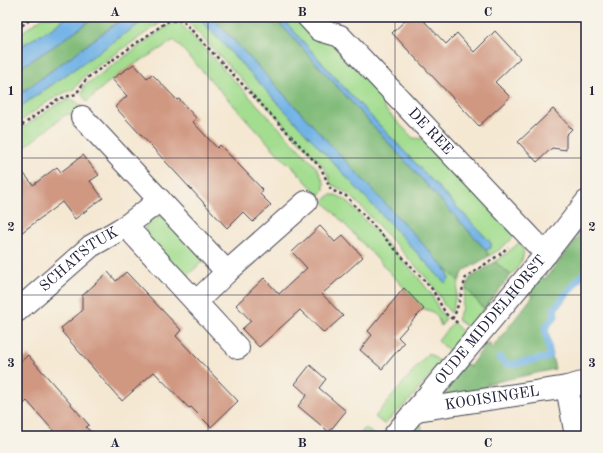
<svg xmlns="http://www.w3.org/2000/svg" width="603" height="453" font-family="'Old Standard TT',serif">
  <rect width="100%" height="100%" fill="#f7f3e8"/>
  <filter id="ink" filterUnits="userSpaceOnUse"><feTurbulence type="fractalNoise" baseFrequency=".025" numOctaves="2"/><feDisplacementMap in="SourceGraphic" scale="8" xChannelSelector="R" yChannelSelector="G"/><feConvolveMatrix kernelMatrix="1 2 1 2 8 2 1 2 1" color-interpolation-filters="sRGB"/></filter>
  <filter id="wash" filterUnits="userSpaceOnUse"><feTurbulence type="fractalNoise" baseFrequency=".012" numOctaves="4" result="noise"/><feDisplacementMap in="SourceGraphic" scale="16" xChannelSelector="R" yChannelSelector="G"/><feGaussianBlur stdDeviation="0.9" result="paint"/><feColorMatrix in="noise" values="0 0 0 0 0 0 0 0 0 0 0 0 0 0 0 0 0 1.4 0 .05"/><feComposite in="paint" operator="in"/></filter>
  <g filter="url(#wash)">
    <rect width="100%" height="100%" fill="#f5e8d3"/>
    <g fill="#a3dd90" stroke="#628066">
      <polygon points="43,17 67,17 51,29 17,48 17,36"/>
      <polygon points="149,17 169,17 86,74 74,89 59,95 43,105 17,124 17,109"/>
      <polygon points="183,17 198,17 445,283 449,279 448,273 444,267 459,281 453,308 451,313 444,305 439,295 430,282 354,199 344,191 331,184 328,175 322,165"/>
      <polygon points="281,17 295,17 313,36 334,42 384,97 383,107 413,138 424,139 515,236 500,249 489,256 486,250 491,248 491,243 350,94"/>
      <polygon points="575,17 586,17 586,28"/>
      <path d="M180,23L317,168L324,183V190L319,196L293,167L285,161L278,154L174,40C154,54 132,64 113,79C103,86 95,94 87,102L82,95L84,86L170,24Z"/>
      <polygon points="72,99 82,106 71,116 68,114 65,115 17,153 17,132 59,103"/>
      <path d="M330,195H336L346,200L418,277L432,295L439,310L446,318L441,326C437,315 436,312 424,309L323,201Z"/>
      <polygon points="157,216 165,217 204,260 185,278 147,238 145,228 149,220"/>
      <path d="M520,242C521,244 523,246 523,248C526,258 517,269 511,275L495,262L507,253Z"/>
      <polygon points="466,288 484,309 468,328 457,319 461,311"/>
      <polygon points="453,322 464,333 449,351 438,341"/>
      <polygon points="428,353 441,362 409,401 384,424 375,417"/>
      <polygon points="420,423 422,429 417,436 403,436 412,426"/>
      <polygon points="365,428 376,436 359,436"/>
    </g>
    <g fill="#82bc7a" stroke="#526f5a">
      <polygon points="95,17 125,17 17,96 17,70 54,46"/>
      <polygon points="212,17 274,17 486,250 489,256 464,271 459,281 444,267"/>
      <polygon points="586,227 586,267 552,309 553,316 543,328 552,356 555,369 486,384 491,390 447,397 442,389 464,363 470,366 488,342 492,348 533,296 527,292 540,276 545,279"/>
      <polygon points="495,262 511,275 484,309 466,288 470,278"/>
    </g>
    <g fill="#72b3e6" stroke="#4a6a90">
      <polygon points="67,17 95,17 54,46 17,70 17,48 51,29"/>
      <polygon points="125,17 149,17 17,109 17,96"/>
      <polygon points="198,17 212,17 444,267 448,273 449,279 445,283"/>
      <polygon points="274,17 281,17 350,94 491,243 491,248 486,250"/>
      <polygon points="586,218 586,224 544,275 543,275 542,273"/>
    </g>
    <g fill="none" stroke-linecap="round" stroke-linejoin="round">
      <polyline stroke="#72b3e6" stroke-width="7" points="500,358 506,364 515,364 549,357 550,355 545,328 555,316 554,309 586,270"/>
    </g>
    <g id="blocks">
      <g fill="#d09781">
        <polygon points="409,17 423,17 425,22 446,44 457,33 474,52 495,31 520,58 495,82 510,97 479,126 392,33"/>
        <polygon points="134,64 147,78 152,74 177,100 179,99 196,118 193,122 217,148 220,145 263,190 260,194 271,205 253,222 243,212 227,228 115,107 127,96 112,79"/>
        <polygon points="553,109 572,129 566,135 566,150 552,148 537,162 518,142"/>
        <polygon points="83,155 99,175 90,181 103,198 75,219 62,202 17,236 17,165 33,185 57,167 61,172"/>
        <polygon points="320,226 335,242 343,235 363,257 322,294 343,316 324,333 300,310 259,347 242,329 251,321 236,305 264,278 279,294 307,268 292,252"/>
        <polygon points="108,272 116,281 126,272 181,330 176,336 238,401 211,427 191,407 189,408 154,372 122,401 120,398 119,398 62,332 63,331 61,328 82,311 82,296"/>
        <polygon points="404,288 424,309 414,319 398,337 404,343 382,369 360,350 372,335 368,331"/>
        <polygon points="28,355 89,425 86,427 94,436 58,436 27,401 17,410 17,365"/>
        <polygon points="310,365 326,379 319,388 346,411 329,432 298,406 307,395 295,384"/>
      </g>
    </g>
  </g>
  <g filter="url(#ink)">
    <use href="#blocks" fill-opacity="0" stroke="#424052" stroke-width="1"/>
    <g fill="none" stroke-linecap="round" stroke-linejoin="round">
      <defs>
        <g id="minor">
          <path id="s1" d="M308,17L320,30L340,36L546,254"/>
          <polyline points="82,117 227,272"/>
          <polyline points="126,226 238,348"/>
          <polyline points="196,302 227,272 306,202"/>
          <path id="s2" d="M17,311L91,246L126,226L160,200"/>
          <polyline points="567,387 576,436"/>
          <path id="s3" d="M417,410L567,387L586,382"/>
          <path id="s4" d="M394,436L546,254L586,202"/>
        </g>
      </defs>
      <use href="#minor" stroke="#424052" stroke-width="24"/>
      <g stroke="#424052" stroke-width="2.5" stroke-dasharray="3 3" stroke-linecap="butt">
        <polyline points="17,29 34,17"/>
        <polyline points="17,129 58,99 76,94 87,78 168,21 182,20 321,168 331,190 346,196 432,289 446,314 459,324"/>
        <polyline points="452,319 455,314 458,305 466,277 499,255 508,247"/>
      </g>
      <use href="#minor" stroke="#fff" stroke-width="22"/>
    </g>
  </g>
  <path fill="none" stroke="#22223b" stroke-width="1" stroke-opacity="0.55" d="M208,17V436M395,17V436M17,158H586M17,295H586"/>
  <g text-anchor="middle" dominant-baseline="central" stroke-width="4" stroke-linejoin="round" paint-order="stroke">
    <g font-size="15" fill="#22223b" stroke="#f7f3e8">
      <text stroke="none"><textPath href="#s1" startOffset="170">DE REE</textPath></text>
      <text stroke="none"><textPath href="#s2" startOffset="81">SCHATSTUK</textPath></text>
      <text stroke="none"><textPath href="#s4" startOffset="151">OUDE MIDDELHORST</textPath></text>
      <text stroke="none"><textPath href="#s3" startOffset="76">KOOISINGEL</textPath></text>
    </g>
  </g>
  <rect width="603" height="453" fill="none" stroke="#f7f3e8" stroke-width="44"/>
  <rect x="22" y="22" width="559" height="409" fill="none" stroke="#22223b" stroke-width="1.5"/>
  <g font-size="13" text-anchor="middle" font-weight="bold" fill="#22223b">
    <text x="115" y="16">A</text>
    <text x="302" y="16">B</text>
    <text x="488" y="16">C</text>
    <text x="11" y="95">1</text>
    <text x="592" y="95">1</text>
    <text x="11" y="231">2</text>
    <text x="592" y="231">2</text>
    <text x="11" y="367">3</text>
    <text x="592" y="367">3</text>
    <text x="115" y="447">A</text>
    <text x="302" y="447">B</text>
    <text x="488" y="447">C</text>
  </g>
</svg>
